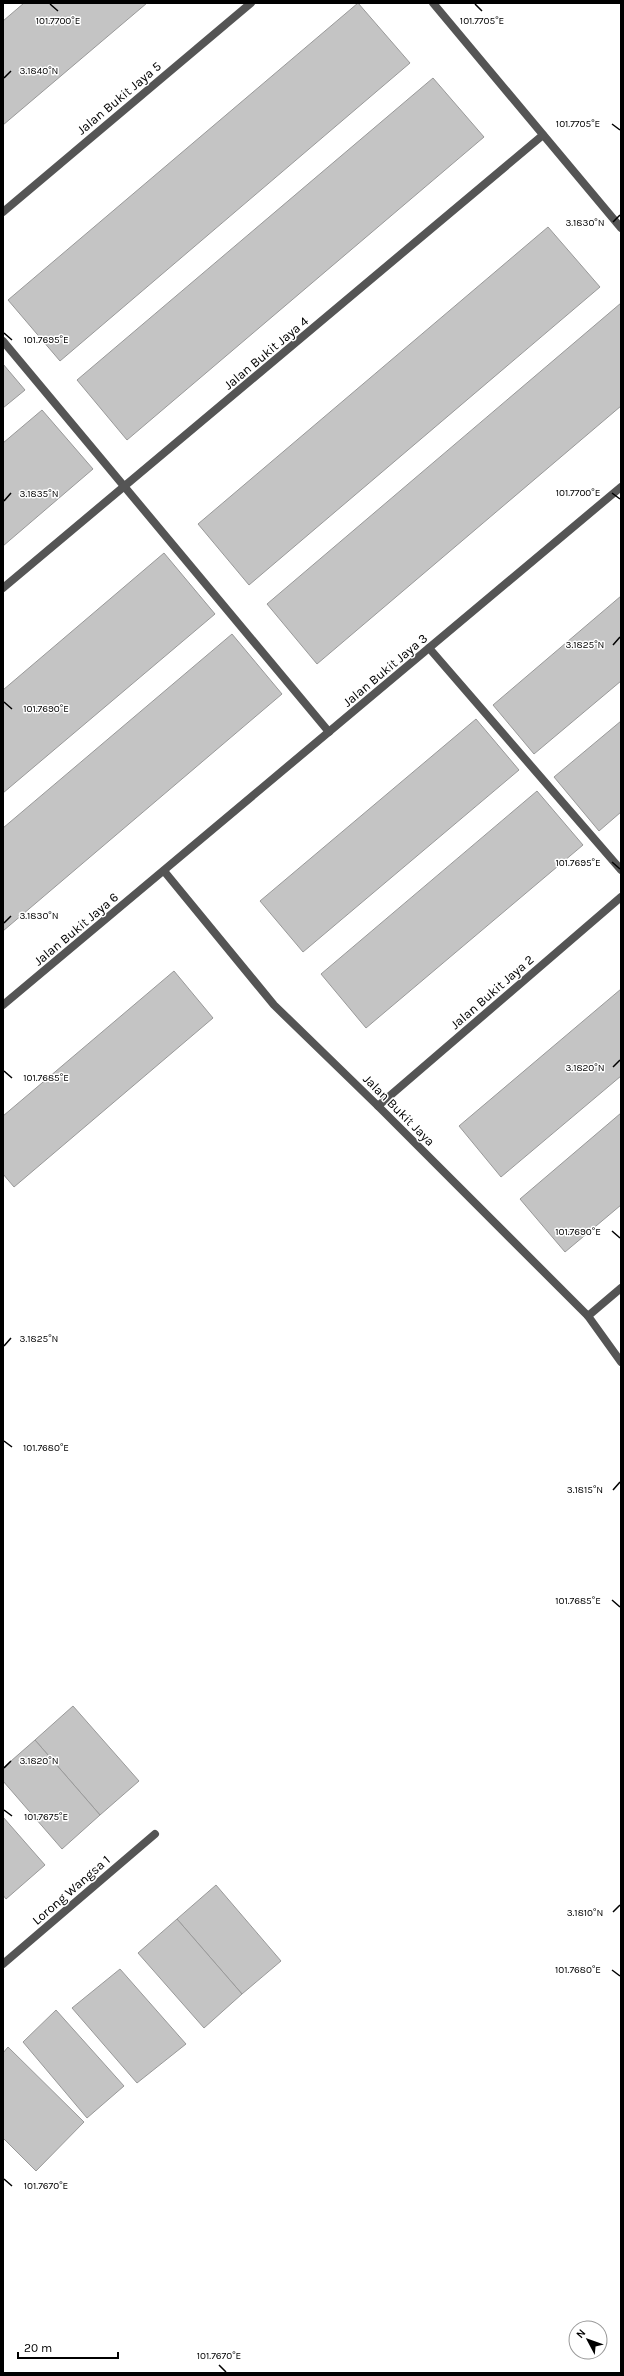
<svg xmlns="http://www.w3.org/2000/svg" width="624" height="2376" font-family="Karla,sans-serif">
  <rect width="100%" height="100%" fill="#fff"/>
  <g fill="#c4c4c4" stroke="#999">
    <polygon points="24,3 147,3 3,125 3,21"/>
    <polygon points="358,3 410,63 60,361 8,300"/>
    <polygon points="433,78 484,137 127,440 77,380"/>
    <polygon points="548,227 600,287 249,585 198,524"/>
    <polygon points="621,303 621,406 317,664 267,604"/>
    <polygon points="3,364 25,390 3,408"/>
    <polygon points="42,410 93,469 3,546 3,443"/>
    <polygon points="164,553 215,614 3,793 3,690"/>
    <polygon points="621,596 621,681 534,754 493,705"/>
    <polygon points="232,634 282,694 3,931 3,828"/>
    <polygon points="476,719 519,770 303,952 260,901"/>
    <polygon points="621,721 621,812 599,831 554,777"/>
    <polygon points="537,791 583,845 366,1028 321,974"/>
    <polygon points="174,971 213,1018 14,1187 3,1174 3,1116"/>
    <polygon points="621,989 621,1076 501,1177 459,1126"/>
    <polygon points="621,1113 621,1205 565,1252 520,1199"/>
    <polygon points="73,1706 139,1781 100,1815 35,1740"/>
    <polygon points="35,1740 100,1815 62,1849 3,1781 3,1768"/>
    <polygon points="3,1817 45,1865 6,1899 3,1895"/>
    <polygon points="216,1885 281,1961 242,1994 177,1919"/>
    <polygon points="177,1919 242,1994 204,2028 138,1953"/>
    <polygon points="120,1969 186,2044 137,2083 72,2008"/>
    <polygon points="56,2010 124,2086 87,2118 23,2042"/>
    <polygon points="8,2047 84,2122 36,2171 3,2138 3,2053"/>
  </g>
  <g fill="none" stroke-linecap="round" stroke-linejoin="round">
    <g stroke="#555" stroke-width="8">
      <polyline points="3,341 329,732"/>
      <polyline points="429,648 621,870"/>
    </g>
    <g stroke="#555" stroke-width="8">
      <polyline points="433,3 621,228"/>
      <polyline points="3,212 251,3"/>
      <polyline points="3,588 543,135"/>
      <polyline points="164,871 274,1005 378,1106 588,1316 621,1362"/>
      <polyline points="3,1005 621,487"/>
      <polyline points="378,1106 621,897"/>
      <polyline points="588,1316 621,1288"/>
      <polyline points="3,1964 155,1834"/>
    </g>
  </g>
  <path fill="none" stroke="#000" stroke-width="1.5" d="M50,4L58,11M475,4L482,11M4,78L11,71M612,124L620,130M613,222L620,215M4,333L12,340M612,493L620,499M4,501L11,493M613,645L620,637M4,702L12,709M612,862L620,869M4,923L11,916M613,1067L620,1060M4,1071L12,1078M612,1231L620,1238M4,1346L11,1338M4,1441L12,1447M613,1490L620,1482M612,1600L620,1607M4,1768L11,1761M4,1810L12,1816M613,1912L620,1905M612,1970L620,1976M4,2179L12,2186M219,2365L226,2372"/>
  <g text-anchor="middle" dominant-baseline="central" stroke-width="3" stroke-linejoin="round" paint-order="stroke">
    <g font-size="13" fill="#000" stroke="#fff">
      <text transform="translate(119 98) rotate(-40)">Jalan Bukit Jaya 5</text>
      <text transform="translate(266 353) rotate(-40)">Jalan Bukit Jaya 4</text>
      <text transform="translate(385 670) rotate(-40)">Jalan Bukit Jaya 3</text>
      <text transform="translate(76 929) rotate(-40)">Jalan Bukit Jaya 6</text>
      <text transform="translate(492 992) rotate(-41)">Jalan Bukit Jaya 2</text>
      <text transform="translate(399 1110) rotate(45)">Jalan Bukit Jaya</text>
      <text transform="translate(71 1890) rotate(-41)">Lorong Wangsa 1</text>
    </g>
  </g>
  <g font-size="10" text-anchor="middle" fill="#000" stroke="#fff" stroke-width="3" stroke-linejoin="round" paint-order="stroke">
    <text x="482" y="24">101.7705°E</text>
    <text x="58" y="24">101.7700°E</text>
    <text x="39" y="74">3.1840°N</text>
    <text x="578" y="127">101.7705°E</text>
    <text x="585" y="226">3.1830°N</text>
    <text x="46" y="343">101.7695°E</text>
    <text x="578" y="496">101.7700°E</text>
    <text x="39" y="497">3.1835°N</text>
    <text x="585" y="648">3.1825°N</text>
    <text x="46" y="712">101.7690°E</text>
    <text x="578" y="866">101.7695°E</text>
    <text x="39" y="919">3.1830°N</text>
    <text x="585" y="1071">3.1820°N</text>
    <text x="46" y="1081">101.7685°E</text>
    <text x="578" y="1235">101.7690°E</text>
    <text x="39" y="1342">3.1825°N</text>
    <text x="46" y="1451">101.7680°E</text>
    <text x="585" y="1493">3.1815°N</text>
    <text x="578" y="1604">101.7685°E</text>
    <text x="39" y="1764">3.1820°N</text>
    <text x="46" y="1820">101.7675°E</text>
    <text x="585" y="1916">3.1810°N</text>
    <text x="578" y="1973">101.7680°E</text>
    <text x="46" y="2189">101.7670°E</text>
    <text x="219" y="2359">101.7670°E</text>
  </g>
  <rect width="624" height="2376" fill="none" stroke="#000000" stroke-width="8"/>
  <g transform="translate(588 2340) rotate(311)"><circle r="19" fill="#ffffff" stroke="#999999"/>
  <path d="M0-3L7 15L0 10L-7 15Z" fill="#000000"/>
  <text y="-6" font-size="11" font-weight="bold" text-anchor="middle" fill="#000000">N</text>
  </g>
  <path d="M18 2352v6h100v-6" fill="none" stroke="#000000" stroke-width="2"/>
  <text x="24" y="2352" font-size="12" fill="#000000" stroke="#ffffff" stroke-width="3" paint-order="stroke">20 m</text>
</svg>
